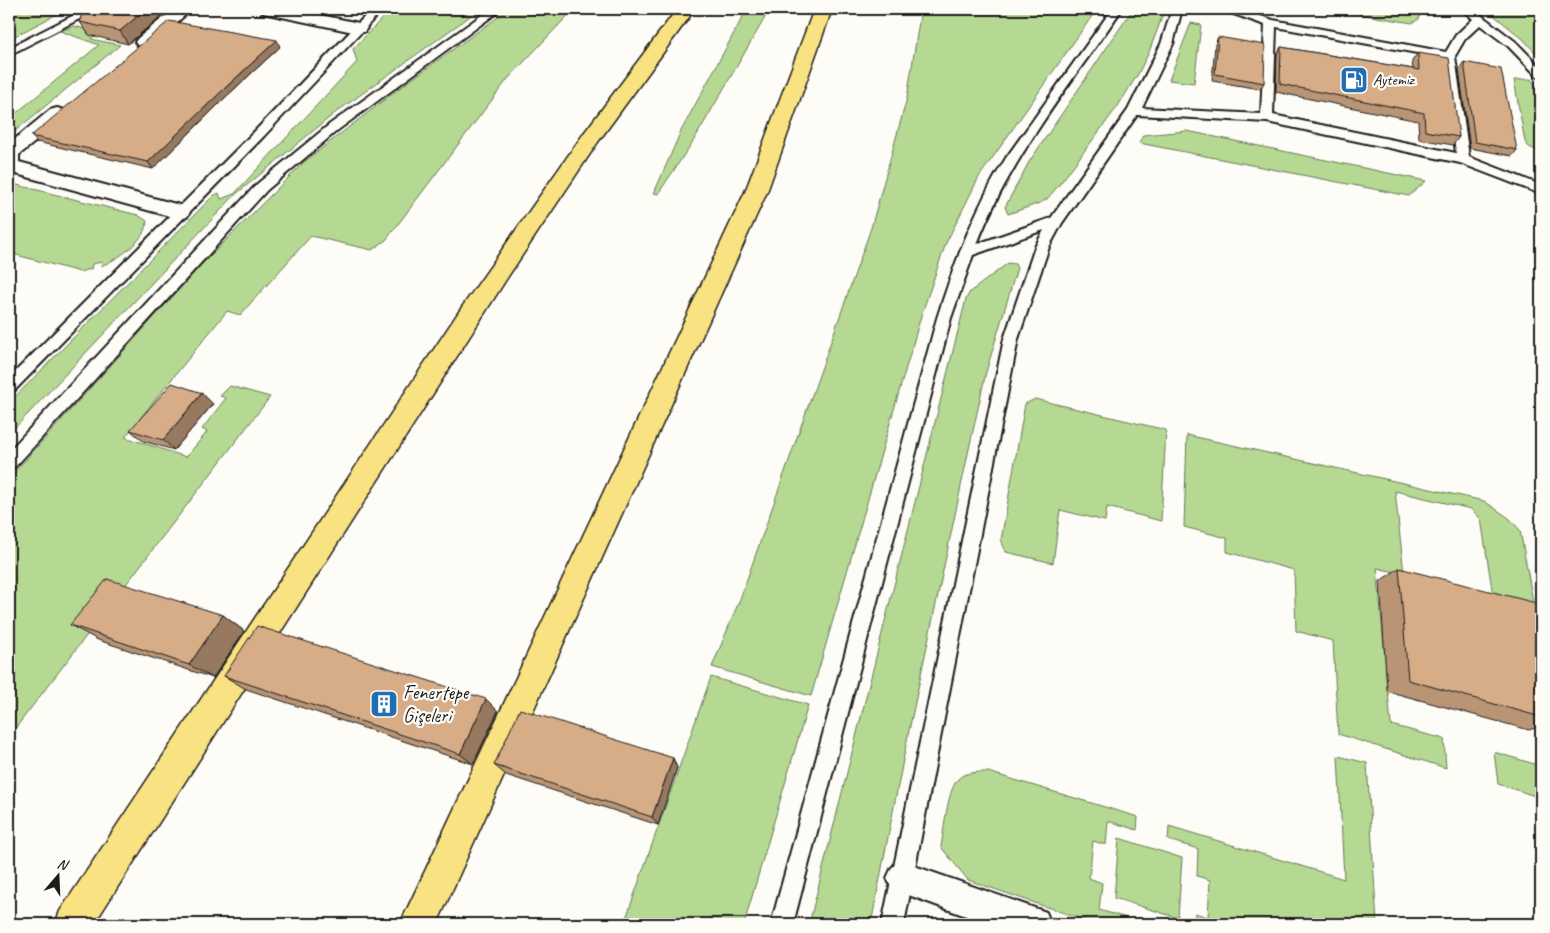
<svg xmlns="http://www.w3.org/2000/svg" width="1550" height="933" font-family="Caveat,sans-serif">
  <rect width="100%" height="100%" fill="#fdfcf7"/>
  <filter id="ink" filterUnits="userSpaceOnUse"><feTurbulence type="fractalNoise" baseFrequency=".02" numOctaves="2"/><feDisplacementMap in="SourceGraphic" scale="10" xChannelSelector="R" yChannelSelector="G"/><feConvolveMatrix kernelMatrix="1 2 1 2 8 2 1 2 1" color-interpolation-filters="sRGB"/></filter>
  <g filter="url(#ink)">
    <g fill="#b5d892" stroke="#687a57">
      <polygon points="9,9 67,9 9,39"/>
      <polygon points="391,9 480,9 335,113 235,195 9,434 9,403 213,196 219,193 221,199 234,194 357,62 353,49"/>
      <polygon points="509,9 574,9 507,80 386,240 372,250 311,236 240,315 227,311 125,437 186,457 207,432 202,429 226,398 220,396 230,386 270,397 14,730 9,728 9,478 203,263 304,162 398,89"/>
      <polygon points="747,9 770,9 694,140 658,194 654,193 681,131"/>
      <polygon points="921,9 1097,9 979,177 946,243 921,316 811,696 712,667 740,599 871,228 907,98"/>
      <polygon points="1133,9 1165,9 1149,52 1138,74 1118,106 1059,185 1047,199 1040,203 1008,214 1005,207 1029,162"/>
      <polygon points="1329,9 1422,9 1419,19 1412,23"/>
      <polygon points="1486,9 1541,9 1541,59 1523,39"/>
      <polygon points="1191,23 1201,25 1194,83 1169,80"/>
      <polygon points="74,26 97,32 91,39 120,45 9,136 9,119 99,45 60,31"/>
      <polygon points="1531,79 1541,93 1541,152 1529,147 1525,142 1514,80"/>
      <polygon points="1187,131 1426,181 1409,196 1139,143 1143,135"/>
      <path d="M9,183L138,215L147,221C146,241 118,259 101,266L102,262L92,264L91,269L80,272L9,253Z"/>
      <polygon points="1008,263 1015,264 1017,268 986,372 969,449 907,740 871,924 809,924 966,299 970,292"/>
      <polygon points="1035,399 1166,430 1161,521 1107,507 1105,521 1060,510 1053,563 1006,552 1001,540 1025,404"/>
      <polygon points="1187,435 1484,501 1509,518 1520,530 1534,607 1493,595 1481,519 1471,509 1395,491 1404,574 1377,568 1391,725 1444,739 1446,768 1338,734 1333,641 1296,631 1294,570 1227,552 1227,538 1184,527"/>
      <polygon points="711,677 808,705 744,924 624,924"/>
      <polygon points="1494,752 1541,766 1541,798 1498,784"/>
      <polygon points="1338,756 1367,763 1377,924 1194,924 1195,913 1208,917 1210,880 1197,876 1198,849 1168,840 1169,826 1344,879"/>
      <path d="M988,772L1138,817L1137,830L1108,821L1106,845L1093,841L1089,878L1102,883L1099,910L1127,918L1126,924H1096L968,880L941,847C944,830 947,791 958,779C964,772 979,772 988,772Z"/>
      <polygon points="1119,838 1182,858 1178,918 1114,898"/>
    </g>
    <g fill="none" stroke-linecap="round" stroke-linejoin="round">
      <polygon fill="#5f8f96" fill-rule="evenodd" points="12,9 20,9 9,15 9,11"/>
      <defs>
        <g id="service">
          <polygon points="86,9 99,9 9,55 9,48"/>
          <polygon points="372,9 383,9 264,136 14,391 9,393 9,378 256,130"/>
          <polygon points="490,9 502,9 338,130 267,190 15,467 9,469 9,451 257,184 330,124"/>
          <path d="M1112,9H1122C1070,85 1011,156 977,244L1051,218L1128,110L1161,44L1172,9H1182L1173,44L1142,108L1261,114L1265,25L1225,11L1224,9H1239L1273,20L1446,52L1456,35L1473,19L1462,9H1473L1516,42L1541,68V77L1537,76L1508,46L1480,25L1465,39L1455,56L1469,157L1541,185V194L1460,163L1267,122L1137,115L1062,223L1049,247L1018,339L904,924H882L1004,339L1035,247L1044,230L973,255L951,318L793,924H771L937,318C955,262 974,209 1006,158ZM1276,27L1444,58L1456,153L1273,115Z"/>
        </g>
        <g id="pedestrian">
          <polygon points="174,9 192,9 150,46 138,46 135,42 138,38"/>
          <polygon points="261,9 291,9 364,24 367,28 364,32 358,33 263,13"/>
          <polygon points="57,108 64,110 66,114 64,118 19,155 19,162 187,207 190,212 187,217 180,219 9,172 9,144 50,110"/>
          <polygon points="903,862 1046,912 1051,924 988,924 892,889 887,878 892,867"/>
        </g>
        <g id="motorway">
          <polygon points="677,9 695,9 598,142 509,275 94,924 55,924 60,911 462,307 584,133"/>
          <polygon points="814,9 832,9 767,192 437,924 400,924 745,192"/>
        </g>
      </defs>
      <use href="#service" stroke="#1c1c1c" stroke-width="4"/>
      <use href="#pedestrian" stroke="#1c1c1c" stroke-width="4"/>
      <use href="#motorway" stroke="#1c1c1c" stroke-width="3"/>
      <use href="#service" fill="#fdfcf7" fill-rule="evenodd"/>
      <use href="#pedestrian" fill="#fdfcf7" fill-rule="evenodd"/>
      <use href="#motorway" fill="#f8e281" fill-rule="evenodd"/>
    </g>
    <g fill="#b99575" stroke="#1c1c1c">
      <polygon points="83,9 170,9 128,44 89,35 80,22"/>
      <polygon points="1218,37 1264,83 1260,89 1212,81 1215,44"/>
      <polygon points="280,47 228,95 153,169 37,142 31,136"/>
      <polygon points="1281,47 1413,69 1412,61 1418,53 1459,137 1453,145 1419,139 1418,121 1276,92 1277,54"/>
      <polygon points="1464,62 1517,150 1512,156 1470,148 1459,69"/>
      <polygon points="202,393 213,404 174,450 143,441 130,430"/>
      <polygon points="1399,568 1541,638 1541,726 1529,730 1387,691 1380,581"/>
      <polygon points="223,615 244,631 213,678 98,640 70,625"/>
      <polygon points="224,676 498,711 473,764 246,689"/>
      <polygon points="673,758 677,768 658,825 506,775 494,765"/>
    </g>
    <g fill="#96795f" stroke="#1c1c1c">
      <polygon points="146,9 170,9 128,44 120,31"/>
      <polygon points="277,40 280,47 228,95 153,169 148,162 224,89"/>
      <polygon points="202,393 213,404 174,450 163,440"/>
      <polygon points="223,615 244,631 213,678 189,665"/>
      <polygon points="486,699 498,711 473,764 460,754"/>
      <polygon points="673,758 677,768 658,825 652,817"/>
    </g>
    <g fill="#d7ad88" stroke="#1c1c1c">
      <polygon points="83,9 146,9 120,31 80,22"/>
      <polygon points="169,21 277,40 224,89 148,162 31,136"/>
      <polygon points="1218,37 1265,45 1264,83 1215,74"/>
      <polygon points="1281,47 1419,70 1418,53 1449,58 1459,137 1425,131 1424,113 1280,84"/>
      <polygon points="1464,62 1501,69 1517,150 1475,142"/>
      <polygon points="172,383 202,393 163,440 130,430"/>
      <polygon points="1399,568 1536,603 1541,638 1541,717 1408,680"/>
      <polygon points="107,579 223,615 189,665 70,625"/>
      <polygon points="257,626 486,699 460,754 224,676"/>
      <polygon points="520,709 673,758 652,817 494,765"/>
    </g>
  </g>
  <defs>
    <symbol id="fuel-square" viewBox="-11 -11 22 22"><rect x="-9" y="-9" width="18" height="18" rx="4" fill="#1f6fb2" stroke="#fdfcf7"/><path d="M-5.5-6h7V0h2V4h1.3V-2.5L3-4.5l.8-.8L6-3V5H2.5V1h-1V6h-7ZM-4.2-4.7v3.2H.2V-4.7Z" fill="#fff"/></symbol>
    <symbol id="building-square" viewBox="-11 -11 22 22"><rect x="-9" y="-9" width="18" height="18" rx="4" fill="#1f6fb2" stroke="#fdfcf7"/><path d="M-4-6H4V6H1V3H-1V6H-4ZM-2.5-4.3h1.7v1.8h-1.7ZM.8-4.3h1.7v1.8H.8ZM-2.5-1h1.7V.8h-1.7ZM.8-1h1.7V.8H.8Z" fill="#fff"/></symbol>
  </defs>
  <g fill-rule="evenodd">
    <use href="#fuel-square" x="1338" y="64" width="32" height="32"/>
    <use href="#building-square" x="368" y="688" width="32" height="32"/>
  </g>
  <g text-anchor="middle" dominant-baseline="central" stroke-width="4.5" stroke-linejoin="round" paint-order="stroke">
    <g font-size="16" fill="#1c1c1c" stroke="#fdfcf7" text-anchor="start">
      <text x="1373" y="80">Aytemiz</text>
    </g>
    <g font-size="20" fill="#1c1c1c" stroke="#fdfcf7" text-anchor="start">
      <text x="403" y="692">Fenertepe<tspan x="403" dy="23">Gişeleri</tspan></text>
    </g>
  </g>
  <rect width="1550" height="933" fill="none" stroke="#fdfcf7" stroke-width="30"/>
  <rect x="15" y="15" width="1520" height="903" fill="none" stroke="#1c1c1c" stroke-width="2" filter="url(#ink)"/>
  <g transform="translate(58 876) rotate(19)" stroke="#fdfcf7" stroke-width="4" paint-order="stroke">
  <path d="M0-4L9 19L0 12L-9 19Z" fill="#1c1c1c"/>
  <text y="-8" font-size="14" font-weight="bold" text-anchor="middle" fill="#1c1c1c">N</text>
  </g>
</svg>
